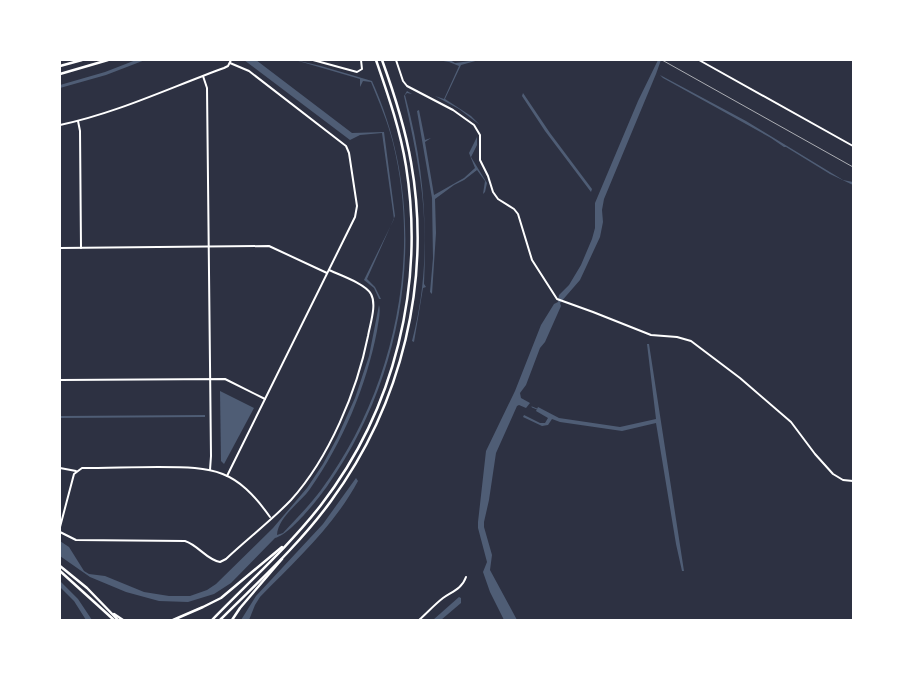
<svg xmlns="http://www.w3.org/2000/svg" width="913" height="680" font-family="'IBM Plex Sans',sans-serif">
  <rect width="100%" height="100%" fill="#2d3142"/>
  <g fill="#4f5d75">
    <polygon points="136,60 145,60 106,75 60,88 60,85 105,72"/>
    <polygon points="244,60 256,60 352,133 384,132 395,216 367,279 375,287 381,299 379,299 374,288 364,280 394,219 382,133 360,135 350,140"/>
    <path d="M295,60L321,66L372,81C431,211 409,370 328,485C318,499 291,534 275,538L231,583L214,594L188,602L159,601L126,592L90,577L60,556V541L69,547L84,571L89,574L105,576L144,592L169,596H190L207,590L216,584L273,528L307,488L323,464L337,438L355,398L369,356L379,305C381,312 378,323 377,331C366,387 343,442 310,489C300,503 278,517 277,535L283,533C296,519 310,505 321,490C393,393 422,260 393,143C388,122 379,102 371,82L363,81L360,87V79Z"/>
    <polygon points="438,60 450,60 455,63 479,60 461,65 445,99 471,116 480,125 459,109 435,96 444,99 459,66 449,62"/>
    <polygon points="658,60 661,60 656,74 604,199 602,210 603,222 600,237 580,280 560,303 561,306 545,342 540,348 526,385 520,393 521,398 530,403 526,408 519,405 517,406 496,453 489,500 484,522 484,527 492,555 490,570 517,620 504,620 490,592 483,572 487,562 478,528 478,522 486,451 515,391 541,325 554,304 558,302 559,295 569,285 581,265 592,239 595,228 595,203 638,101"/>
    <polygon points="660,75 746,121 843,180 853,182 853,185 830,174 786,147 784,147 771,138 663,78"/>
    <path d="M407,91L412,94L407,93L405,95C423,161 427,216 424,284L426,287L423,288L414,342L412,341C426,289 428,231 420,178C416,151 410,123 404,96Z"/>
    <polygon points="523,93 550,133 592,189 591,192 545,131 522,96"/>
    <polygon points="419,110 425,140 431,138 425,142 434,195 464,178 475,168 469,153 477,137 477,145 471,157 487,183 485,192 483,194 485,181 477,170 464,180 454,185 435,199 436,233 432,294 430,292 433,258 432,198 417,111"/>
    <polygon points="647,344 649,344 684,571 682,571 676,544 656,423 622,431 560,422 552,419 548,425 542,426 523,417 524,415 540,423 545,423 548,418 536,411 538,407 559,418 620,427 656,419"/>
    <polygon points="220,391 254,408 224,464 221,461"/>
    <polygon points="205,415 205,417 60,418 60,416"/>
    <path d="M356,478L358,481C334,526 295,561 260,597L255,605L249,620H241L256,596L323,524Z"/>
    <polygon points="60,581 78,599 92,620 86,620 74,601 60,587"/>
    <polygon points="459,597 461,598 461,603 441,620 433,620"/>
  </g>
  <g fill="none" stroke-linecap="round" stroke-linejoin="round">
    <polyline stroke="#4f5d75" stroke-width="1" points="532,407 537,409"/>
    <g stroke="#fff" stroke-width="2">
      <polyline points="313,60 357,72 362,69 361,60"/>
      <polyline points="396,60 403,81 407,86 453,110 474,125 480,135 480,160 488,176 493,192 498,199 514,209 518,214 532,260 557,299 593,312 651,335 677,337 691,341 740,378 791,422 815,454 833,474 843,480 853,481"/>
      <polyline points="203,76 207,88 211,456 210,470"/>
      <polyline points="78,121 80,131 81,248"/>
      <path d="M60,125C117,113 169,88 224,68L228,66L231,60"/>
      <polyline points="60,248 269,246 327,273"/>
      <polyline points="60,380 225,379 265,399"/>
      <polyline points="60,468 76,471"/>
      <polyline points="227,476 355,217 357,206 349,153 346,146 249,71 230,63"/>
      <path d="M60,527L74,474L82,468C107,468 133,467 158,467C215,467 236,469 270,517"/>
      <path d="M60,532L76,540L185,541C198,545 207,560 220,562L226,559C247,539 271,521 291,500C329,458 357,391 368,336C370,324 377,305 371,294C366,284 340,275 329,270"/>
      <path d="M419,620C427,613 434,605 443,598C451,592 462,589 466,577"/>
    </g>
    <polyline stroke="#fff" stroke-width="2" points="699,60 853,146"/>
    <g stroke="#fff" stroke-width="2.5">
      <polyline points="60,66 82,60"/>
      <polyline points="60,74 108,60"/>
    </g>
    <g stroke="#fff" stroke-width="2.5">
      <polyline points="60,566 87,588 118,620"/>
      <polyline points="60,571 114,620"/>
    </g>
    <g stroke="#fff" stroke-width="2.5">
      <polyline points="114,614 123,620"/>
      <polyline points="173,620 203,607 221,598 282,547"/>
      <path d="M212,620C249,582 289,546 321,505C395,409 425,285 406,166C400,129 388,95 376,60"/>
      <path d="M220,620C258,582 299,545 331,501C402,404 432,281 411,162C405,127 394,93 382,60"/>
      <polyline points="232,620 240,608 282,559"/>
    </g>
    <polyline stroke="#abadb3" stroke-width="1" points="662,60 853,167"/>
  </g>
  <rect width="913" height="680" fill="none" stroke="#ffffff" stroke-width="122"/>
</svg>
